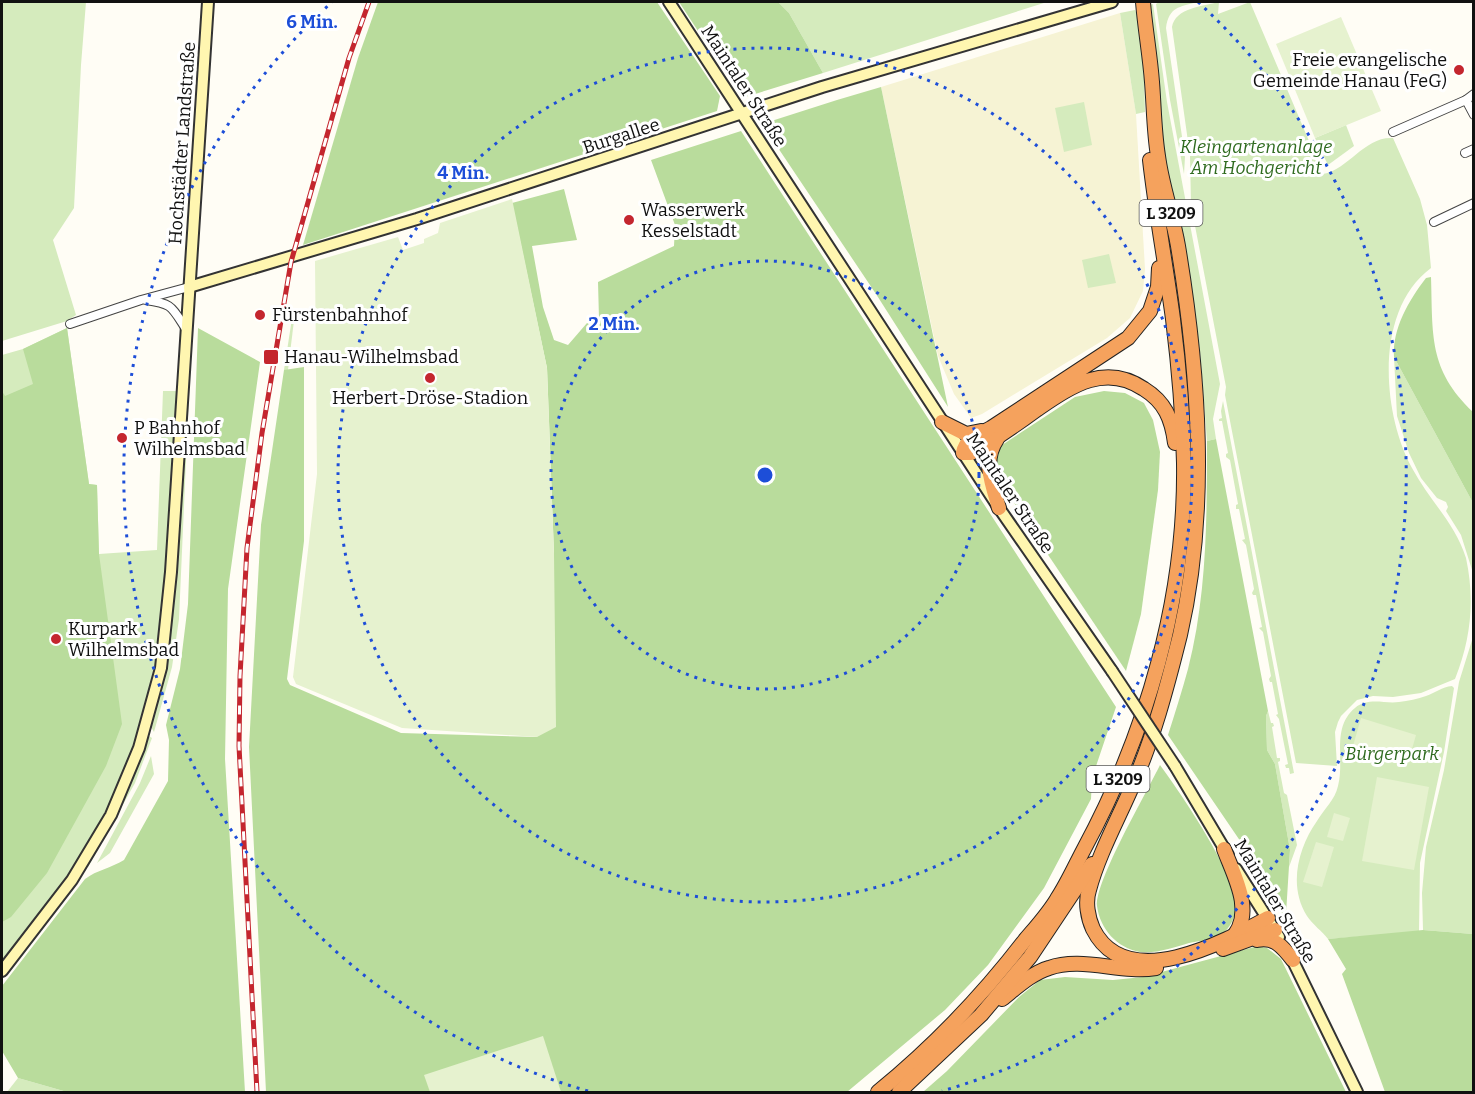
<svg xmlns="http://www.w3.org/2000/svg" width="1475" height="1094" font-family="Bitter,serif">
  <rect width="100%" height="100%" fill="#fffdf5"/>
  <polygon fill="#f6f3d4" points="1120,13 1136,114 1145,269 1143,291 1130,318 1107,338 982,414 971,418 954,394 938,356 881,87"/>
  <g fill="#d5ebbd">
    <polygon points="2,2 86,2 81,65 74,208 53,240 76,315 67,321 2,341"/>
    <polygon points="778,2 1047,2 823,73 789,13"/>
    <path d="M1159,2H1197C1179,7 1169,7 1166,28L1185,157L1184,174L1170,100L1156,4Z"/>
    <path d="M1219,2L1218,14L1250,2L1323,174C1349,169 1365,136 1393,138L1420,199L1427,225L1431,268C1374,310 1382,413 1412,468C1429,500 1455,523 1466,558C1475,600 1471,639 1455,679L1421,693L1393,697L1373,696L1357,700L1341,716L1338,722L1335,732L1337,766L1296,763L1225,395L1226,387L1191,205L1190,156L1172,27C1175,8 1203,6 1219,2Z"/>
    <polygon points="1153,4 1167,102 1220,384 1213,419 1216,439 1207,441 1200,352 1185,243 1166,176 1149,5"/>
    <polygon points="1135,10 1138,16 1144,75 1145,112 1136,114 1120,13"/>
    <polygon points="1084,102 1092,145 1064,152 1055,108"/>
    <polygon points="1346,125 1354,146 1328,165 1315,138"/>
    <polygon points="1109,254 1116,283 1088,288 1082,260"/>
    <polygon points="293,312 295,312 288,370 284,370"/>
    <polygon points="67,328 89,484 97,485 99,554 157,550 163,391 177,391 168,550 156,668 142,726 108,814 80,863 2,966 2,355 23,349"/>
    <polygon points="1394,357 1473,503 1473,573 1461,535 1446,511 1448,507 1446,502 1437,498 1421,478 1409,453 1397,416"/>
    <polygon points="184,393 189,393 179,619 172,667 154,732 150,725 165,667"/>
    <polygon points="1223,401 1294,773 1290,774 1289,768 1286,768 1285,765 1288,764 1279,719 1276,715 1278,714 1272,682 1270,682 1269,679 1271,676 1263,632 1259,628 1262,627 1256,595 1253,595 1252,593 1254,589 1246,545 1242,540 1245,539 1239,509 1236,509 1236,505 1238,504 1230,460 1226,457 1226,454 1228,453 1222,421 1219,421 1219,419 1222,418 1221,411"/>
    <polygon points="1473,637 1473,934 1423,930 1422,893 1426,847 1444,770 1459,682"/>
    <path d="M1452,686L1454,688L1444,752L1420,863L1419,932L1328,939C1322,931 1313,925 1307,916C1288,886 1298,848 1317,821C1324,809 1335,800 1338,786C1345,759 1331,728 1355,708C1368,697 1384,704 1399,702C1408,701 1418,699 1426,696C1435,693 1442,687 1452,686Z"/>
    <polygon points="1268,711 1271,723 1273,723 1274,726 1272,727 1277,758 1280,758 1280,761 1278,762 1284,793 1287,795 1297,845 1289,867 1290,850 1275,764 1267,750 1266,716"/>
    <polygon points="146,734 152,738 135,783 88,867 84,867"/>
    <polygon points="151,756 154,774 110,853 97,863 140,783"/>
    <polygon points="18,1078 67,1092 7,1092"/>
  </g>
  <g fill="#b9dc9c">
    <polygon points="378,2 657,2 720,96 717,111 303,245 358,58"/>
    <polygon points="679,2 778,2 789,13 823,73 742,98"/>
    <polygon points="881,87 948,407 876,294 762,124 837,100"/>
    <polygon points="741,131 1116,707 1092,778 1091,799 1044,888 988,965 945,1010 847,1092 266,1092 249,747 261,525 284,370 304,367 304,541 287,679 290,685 401,733 537,737 554,554 547,368 512,203 564,189 577,240 532,246 543,307 554,340 568,345 587,323 599,319 598,282 674,246 675,225 651,160"/>
    <path d="M1431,277C1433,335 1428,369 1473,412V503L1394,357C1392,329 1409,300 1426,278Z"/>
    <polygon points="67,328 89,484 97,485 99,554 122,724 106,766 47,873 11,917 2,922 2,391 5,396 33,384 23,349"/>
    <path d="M198,328L260,362L228,589L225,759L245,1092H67L18,1078L2,1051V986L85,879C97,870 111,868 124,860L168,781L169,740L166,725L180,669L188,604Z"/>
    <polygon points="1104,391 1125,393 1144,403 1153,420 1160,452 1158,490 1141,614 1126,671 1018,510 997,469 995,457 999,447 1075,397"/>
    <path d="M1216,439L1268,711L1266,716L1267,750L1275,764L1290,850L1286,914L1292,931L1245,848L1168,735C1175,713 1182,691 1188,669C1207,595 1207,517 1207,441Z"/>
    <path d="M1160,765C1180,792 1235,873 1236,904C1236,915 1231,929 1220,935C1212,940 1199,941 1189,943C1175,947 1156,954 1140,952C1117,948 1100,929 1097,906C1095,881 1147,792 1160,765Z"/>
    <polygon points="1423,930 1473,934 1473,1092 1385,1092 1342,974 1346,969 1328,939"/>
    <polygon points="1258,946 1267,948 1281,959 1346,1092 923,1092 947,1071 1019,997 1040,980 1065,977 1113,980 1143,977"/>
  </g>
  <g fill="#e6f2cf">
    <polygon points="1341,17 1381,111 1315,138 1276,44"/>
    <polygon points="512,199 547,368 554,554 556,727 537,737 402,728 296,684 293,677 317,474 315,261 398,237 403,250 424,243 424,239 438,233 440,223"/>
    <polygon points="1361,718 1416,735 1408,763 1353,746"/>
    <polygon points="1377,777 1429,787 1414,870 1362,861"/>
    <polygon points="1334,813 1350,818 1343,841 1327,837"/>
    <polygon points="1316,842 1334,847 1322,887 1303,882"/>
    <polygon points="543,1036 561,1092 430,1092 424,1075"/>
  </g>
  <g fill="none" stroke-linecap="round" stroke-linejoin="round">
    <defs>
      <g id="street">
        <polyline points="1466,100 1474,115"/>
        <polyline points="1393,132 1466,100 1474,94"/>
        <polyline points="1465,153 1474,149"/>
        <polyline points="1434,222 1474,203"/>
        <path d="M146,300C173,304 171,306 186,329"/>
        <polyline points="70,324 141,300 189,287"/>
      </g>
      <g id="secondary">
        <polyline points="669,2 999,508 1112,671"/>
        <polyline points="189,287 417,219 822,87 1112,2"/>
        <polyline points="1175,766 1228,855"/>
        <polyline points="1236,869 1279,937"/>
        <polyline points="1290,955 1357,1092"/>
        <polyline points="2,971 72,880 111,815 139,748 161,668 171,572 208,2"/>
      </g>
      <g id="highway">
        <path d="M1143,2C1145,28 1150,55 1152,82C1154,107 1154,131 1158,156C1162,187 1173,216 1178,246C1199,373 1209,509 1180,635C1167,687 1153,740 1131,789C1117,821 1098,856 1089,890C1085,902 1088,918 1093,929C1126,995 1224,942 1268,918"/>
        <path d="M1159,268L1158,287L1150,311L1128,338L991,428C980,434 965,439 963,453H971L979,449C998,437 1017,424 1036,410C1070,387 1104,362 1144,389C1165,402 1172,419 1175,443"/>
        <polyline points="942,422 966,434 981,431"/>
        <path d="M997,439C982,461 992,484 999,508"/>
        <path d="M1224,849C1234,876 1254,910 1234,936"/>
        <path d="M1257,940C1274,936 1283,947 1293,960"/>
        <polyline points="1223,949 1275,930"/>
        <path d="M1002,999C1016,988 1032,973 1049,968C1082,956 1121,974 1156,968"/>
        <path d="M878,1092C933,1047 982,996 1025,940C1036,927 1048,914 1057,899C1067,884 1075,866 1084,849C1147,732 1186,597 1184,463C1183,415 1179,367 1173,319C1166,266 1156,213 1150,160"/>
        <polyline points="899,1092 981,1015 1030,957 1092,864"/>
      </g>
    </defs>
    <use href="#street" stroke="#444" stroke-width="10"/>
    <use href="#secondary" stroke="#333" stroke-width="14"/>
    <use href="#highway" stroke="#222" stroke-width="16"/>
    <use href="#street" stroke="#fff" stroke-width="8"/>
    <use href="#secondary" stroke="#fff6b0" stroke-width="10"/>
    <use href="#highway" stroke="#f5a25d" stroke-width="14"/>
    <defs>
      <polyline id="rail" points="257,1092 239,746 240,676 247,548 262,433 291,262 349,58 369,2"/>
    </defs>
    <use href="#rail" stroke="#c4262e" stroke-width="5"/>
    <use href="#rail" stroke="#fff" stroke-width="3" stroke-dasharray="9" stroke-linecap="butt"/>
    <defs>
      <polyline id="secondary-bridge" points="1112,671 1175,766"/>
    </defs>
    <use href="#secondary-bridge" stroke="#333" stroke-width="14" stroke-linecap="butt"/>
    <use href="#secondary-bridge" stroke="#fff6b0" stroke-width="10"/>
  </g>
  <g fill="none" stroke="#1d4ed8" stroke-width="3" stroke-dasharray="3 6">
    <circle cx="765" cy="475" r="214"/>
    <circle cx="765" cy="475" r="427"/>
    <path d="M588 1091A641 641 0 0 1 332 2M1198 2A641 641 0 0 1 942 1091"/>
  </g>
  <g fill="#c4262e" stroke="#fff" stroke-width="2">
    <circle cx="1459" cy="70" r="6"/>
    <circle cx="629" cy="220" r="6"/>
    <circle cx="260" cy="315" r="6"/>
    <rect x="263" y="349" width="16" height="16" rx="3"/>
    <circle cx="430" cy="378" r="6"/>
    <circle cx="122" cy="438" r="6"/>
    <circle cx="56" cy="639" r="6"/>
  </g>
  <g text-anchor="middle" dominant-baseline="central" stroke-width="6" stroke-linejoin="round" paint-order="stroke">
    <g fill="#fff" stroke="#585858" stroke-width="1.5">
      <rect x="1139.5" y="200" width="63" height="26" rx="4.5"/>
      <rect x="1086.5" y="766" width="63" height="26" rx="4.5"/>
    </g>
    <g font-size="16" font-weight="bold" fill="#111">
      <text x="1171" y="213">L 3209</text>
      <text x="1118" y="779">L 3209</text>
    </g>
    <g font-size="18" fill="#111" stroke="#fff" text-anchor="start">
      <text x="1447" y="60" text-anchor="end">Freie evangelische<tspan x="1447" dy="21">Gemeinde Hanau (FeG)</tspan></text>
      <text x="641" y="210">Wasserwerk<tspan x="641" dy="21">Kesselstadt</tspan></text>
      <text x="272" y="315">Fürstenbahnhof</text>
      <text x="284" y="357">Hanau-Wilhelmsbad</text>
      <text x="430" y="398" text-anchor="middle">Herbert-Dröse-Stadion</text>
      <text x="134" y="428">P Bahnhof<tspan x="134" dy="21">Wilhelmsbad</tspan></text>
      <text x="68" y="629">Kurpark<tspan x="68" dy="21">Wilhelmsbad</tspan></text>
    </g>
    <g font-size="18" fill="#111" stroke="#fff">
      <text transform="translate(744 86) rotate(57)">Maintaler Straße</text>
      <text transform="translate(621 136) rotate(-18)">Burgallee</text>
      <text transform="translate(182 143) rotate(-86)">Hochstädter Landstraße</text>
      <text transform="translate(1010 493) rotate(56)">Maintaler Straße</text>
      <text transform="translate(1275 901) rotate(59)">Maintaler Straße</text>
    </g>
    <g font-size="18" font-style="italic" fill="#2f6b1f" stroke="#fff">
      <text x="1256" y="147">Kleingartenanlage<tspan x="1256" dy="21">Am Hochgericht</tspan></text>
      <text x="1392" y="754">Bürgerpark</text>
    </g>
  </g>
  <circle cx="765" cy="475" r="9" fill="#1d4ed8" stroke="#fff" stroke-width="3"/>
  <g font-size="18" text-anchor="middle" font-weight="bold" fill="#1d4ed8" stroke="#fff" stroke-width="6" stroke-linejoin="round" paint-order="stroke">
    <text x="312" y="28">6 Min.</text>
    <text x="463" y="179">4 Min.</text>
    <text x="614" y="330">2 Min.</text>
  </g>
  <rect width="1475" height="1094" fill="none" stroke="#111111" stroke-width="6"/>
</svg>
